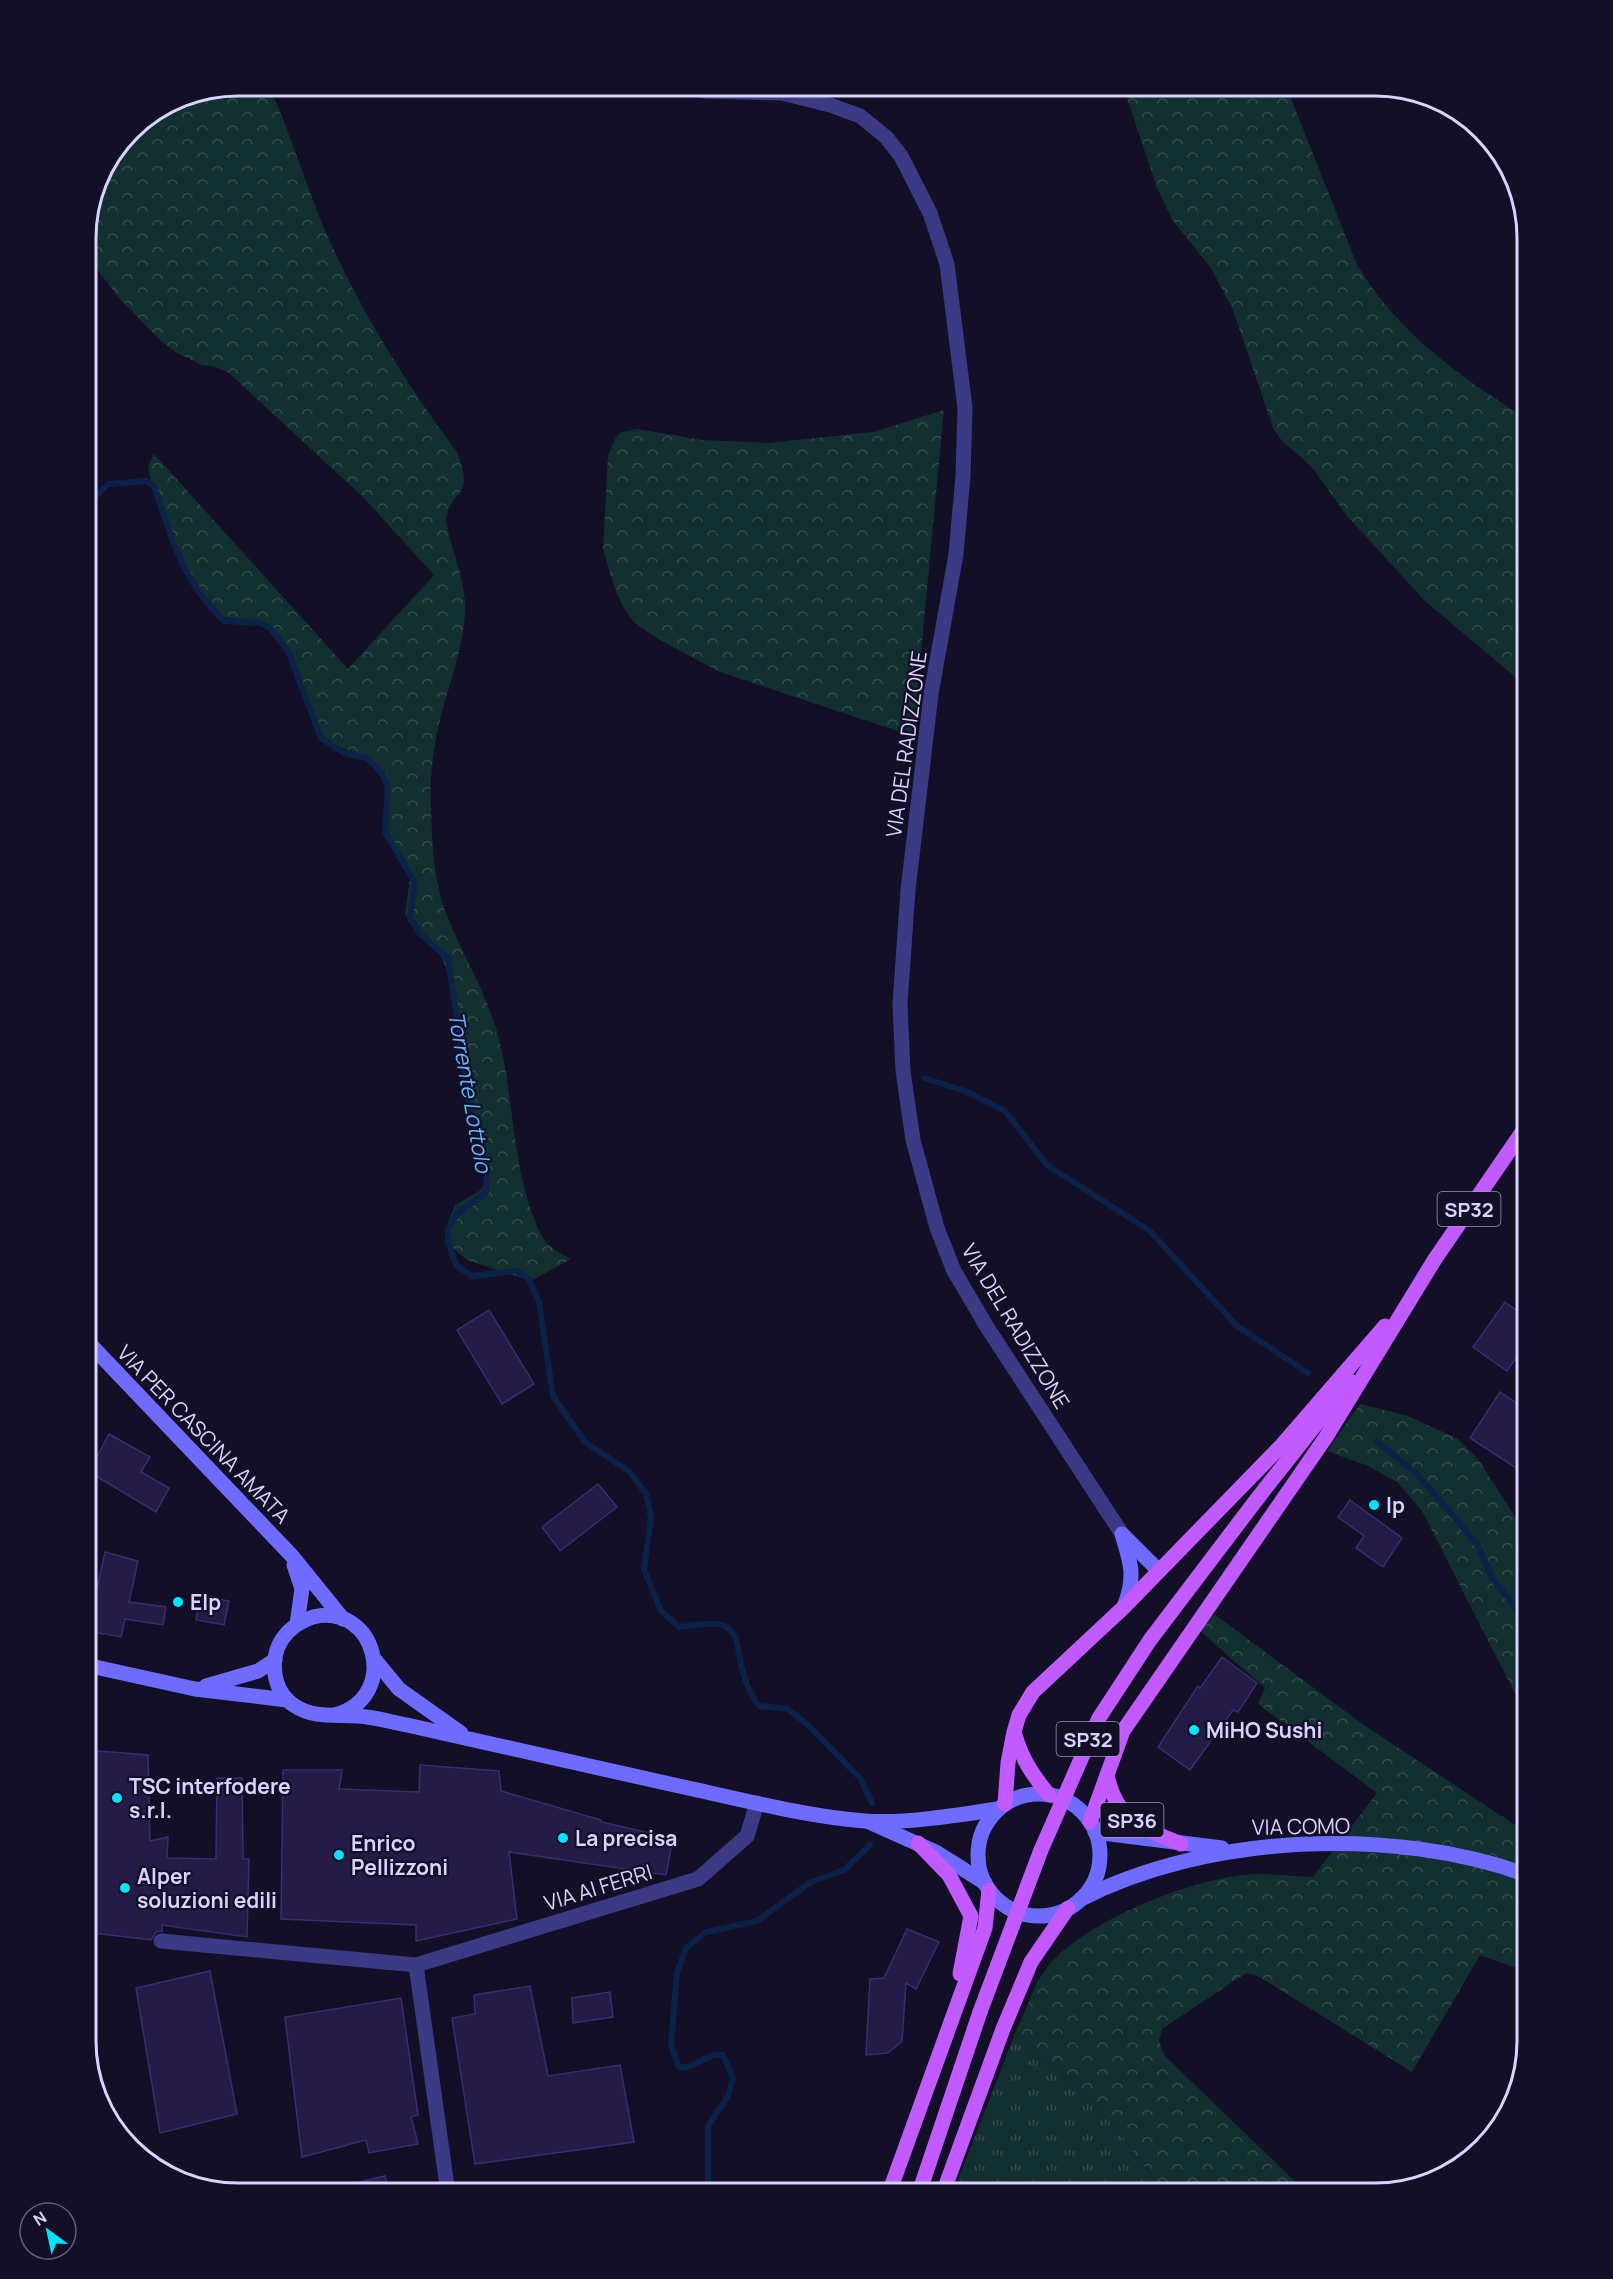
<svg xmlns="http://www.w3.org/2000/svg" width="1613" height="2279" font-family="Manrope,sans-serif">
  <defs>
    <pattern id="grass-tufts" width="24" height="20" patternUnits="userSpaceOnUse" patternTransform="scale(1.5)"><rect width="24" height="20" fill="#12302f"/><path d="M3 7l-1-3M5 7V3M7 7l1-3M15 17l-1-3M17 17v-4M19 17l1-3" fill="none" stroke="#344d4e"/></pattern>
    <pattern id="forest-crowns" width="20" height="18" patternUnits="userSpaceOnUse" patternTransform="scale(1.5)"><rect width="20" height="18" fill="#12302f"/><path d="M2 6a3 3 0 1 1 6 0M12 15a3 3 0 1 1 6 0" fill="none" stroke="#344d4e"/></pattern>
  </defs>
  <rect width="100%" height="100%" fill="#130f26"/>
  <polygon fill="url(#grass-tufts)" points="1016,2031 1032,2052 1067,2077 1113,2124 1164,2193 953,2193"/>
  <g fill="url(#forest-crowns)">
    <path d="M238,86H269C291,135 306,186 327,235C361,312 407,385 457,452C476,502 450,486 446,521C451,551 466,579 465,610C464,647 450,681 441,716C434,744 429,777 431,806C432,839 433,874 443,905C459,949 485,989 498,1035C515,1098 511,1165 537,1226C544,1244 554,1251 571,1259L531,1281L467,1260L452,1247L446,1227L455,1205L481,1190L487,1179V1171L476,1136L448,972L436,946L408,921L405,913L410,879L409,871L386,835L384,825L387,797L381,772L361,755L339,747L320,733L285,651L271,628L257,622L224,617L189,579L174,549L152,488L148,466L154,454L348,669L434,575L364,498L229,373L213,366L202,365L175,352L160,340L119,298L86,255V228L97,179L130,130L180,97Z"/>
    <path d="M1123,86H1286L1357,265C1399,334 1460,377 1527,419V687L1424,600L1347,516L1311,466L1282,441L1273,428L1233,310L1211,268L1173,221L1157,188Z"/>
    <polygon points="944,410 913,736 720,672 658,639 634,622 624,609 615,589 603,549 608,456 616,437 621,432 638,429 702,440 768,443 873,432"/>
    <polygon points="1360,1404 1408,1416 1458,1439 1478,1459 1527,1535 1527,1717 1422,1511 1397,1482 1366,1465 1327,1451"/>
    <path d="M1214,1614L1361,1723L1527,1833V1972L1480,1955L1412,2072L1258,1976L1246,1973L1162,2029L1159,2041L1164,2055L1307,2193H1164L1113,2124L1067,2077L1032,2052L1016,2031C1026,2012 1032,1987 1046,1969C1080,1924 1180,1884 1235,1876C1260,1872 1288,1876 1313,1877L1377,1793L1258,1704L1265,1688L1200,1631Z"/>
  </g>
  <g fill="none" stroke-linecap="round" stroke-linejoin="round">
    <g stroke="#0c2248" stroke-width="6">
      <path d="M86,507L108,484L146,481L154,486C172,539 182,581 224,621L261,623L270,628L288,651L321,738L344,753L367,758L381,772L388,786L385,832L415,883L410,916L418,932L448,958L469,1101L487,1164L486,1192L456,1215L448,1229V1242L456,1265L472,1276L516,1271L529,1279L539,1302L553,1396L585,1442L630,1472L646,1494L651,1518L644,1569L661,1611L679,1627C691,1626 705,1623 717,1624C739,1627 737,1647 741,1664C744,1679 750,1694 759,1706L788,1709L808,1725L860,1778L872,1803"/>
      <polyline points="924,1078 965,1091 1005,1111 1047,1165 1150,1231 1237,1326 1308,1373"/>
      <polyline points="1377,1441 1417,1474 1478,1545 1492,1578 1527,1621"/>
      <path d="M711,2193L708,2188V2126L728,2096L733,2078L723,2055C706,2052 695,2070 679,2067L671,2045L677,1973L686,1948L706,1932L757,1921L811,1882L844,1870L870,1845"/>
    </g>
  </g>
  <g fill="#241b47" stroke="#3b2d73" stroke-width="1.5">
    <polygon points="1505,1302 1527,1318 1527,1342 1507,1371 1473,1347"/>
    <polygon points="489,1310 534,1384 502,1404 457,1330"/>
    <polygon points="1500,1392 1527,1410 1527,1475 1470,1438"/>
    <polygon points="109,1434 150,1457 141,1472 169,1488 156,1512 89,1472"/>
    <polygon points="598,1484 617,1507 560,1551 542,1527"/>
    <polygon points="1350,1500 1402,1538 1383,1567 1356,1548 1364,1536 1338,1517"/>
    <polygon points="105,1552 138,1561 129,1602 166,1607 163,1625 125,1619 121,1637 88,1631"/>
    <polygon points="201,1596 229,1601 224,1625 196,1620"/>
    <polygon points="1222,1657 1257,1683 1238,1712 1233,1710 1190,1770 1158,1747 1198,1686 1200,1688"/>
    <polygon points="86,1750 148,1755 150,1841 168,1837 167,1858 216,1859 217,1778 242,1778 243,1859 249,1859 247,1937 162,1925 162,1931 156,1932 151,1940 86,1932"/>
    <polygon points="420,1765 499,1771 501,1791 601,1820 601,1822 673,1838 666,1875 509,1852 517,1919 416,1941 416,1925 281,1919 283,1770 342,1770 339,1789 419,1792"/>
    <polygon points="907,1929 939,1942 916,1989 906,1983 902,2041 888,2053 866,2055 870,1979 884,1978"/>
    <polygon points="210,1971 237,2114 160,2133 136,1988"/>
    <polygon points="530,1986 548,2076 620,2065 634,2142 475,2164 452,2018 475,2014 474,1995"/>
    <polygon points="610,1992 613,2017 573,2023 572,1998"/>
    <polygon points="401,1998 418,2115 411,2117 418,2144 369,2153 366,2140 302,2157 285,2017"/>
    <polygon points="385,2176 389,2193 339,2193 339,2187"/>
  </g>
  <g fill="none" stroke-linecap="round" stroke-linejoin="round">
    <g stroke="#3d3a85" stroke-width="15">
      <polyline points="682,86 705,91 782,93 830,105 860,116 886,137 901,156 930,213 947,264 965,408 963,476 956,554 931,694 908,890 900,1004 903,1071 913,1140 937,1228 954,1271 987,1327 1122,1534"/>
      <polyline points="161,1941 416,1965 698,1879 747,1836 757,1803"/>
      <polyline points="416,1965 448,2193"/>
    </g>
    <g stroke="#6f6bff" stroke-width="15">
      <polyline points="86,1340 292,1556 343,1619"/>
      <path d="M1122,1534C1131,1564 1136,1576 1124,1607"/>
      <polyline points="1124,1536 1159,1571"/>
      <polyline points="294,1565 302,1589 297,1624"/>
      <polyline points="375,1660 399,1689 461,1733"/>
      <polyline points="86,1665 195,1689 287,1700"/>
      <polyline points="206,1686 258,1671 275,1660"/>
      <path d="M335,1715C401,1697 376,1602 313,1617C304,1620 295,1625 288,1632C267,1653 271,1691 295,1706C315,1719 336,1714 358,1716C374,1717 391,1722 407,1725C497,1746 588,1766 679,1786C740,1799 803,1816 865,1821C903,1824 960,1815 998,1809"/>
      <circle cx="1039" cy="1855" r="61"/>
      <polyline points="869,1822 936,1852 985,1883"/>
      <polyline points="1095,1832 1222,1848"/>
      <path d="M1081,1899C1208,1834 1393,1826 1527,1875"/>
    </g>
    <g stroke="#c25bff" stroke-width="15">
      <polyline points="1257,1499 1350,1381"/>
      <path d="M1015,1735C1022,1759 1033,1776 1049,1795"/>
      <path d="M1107,1775C1116,1820 1142,1828 1181,1844"/>
      <polyline points="1005,1804 1008,1763 1014,1732 1019,1715 1033,1692 1124,1607 1282,1445 1385,1326"/>
      <polyline points="1090,1822 1123,1731 1326,1437 1435,1259 1527,1125"/>
      <polyline points="918,1843 949,1875 971,1916 960,1974"/>
      <polyline points="889,2193 985,1928 989,1890"/>
      <polyline points="919,2193 980,2012"/>
      <polyline points="943,2193 1003,2029 1031,1962 1068,1908"/>
    </g>
    <polyline stroke="#c25bff" stroke-width="15" points="980,2012 1041,1850 1099,1718 1150,1640 1257,1499"/>
  </g>
  <g fill="#00e5ff" stroke="#130f26" stroke-width="2">
    <circle cx="1374" cy="1505" r="6"/>
    <circle cx="178" cy="1602" r="6"/>
    <circle cx="1194" cy="1730" r="6"/>
    <circle cx="117" cy="1798" r="6"/>
    <circle cx="563" cy="1838" r="6"/>
    <circle cx="339" cy="1855" r="6"/>
    <circle cx="125" cy="1888" r="6"/>
  </g>
  <g text-anchor="middle" dominant-baseline="central" stroke-width="4.5" stroke-linejoin="round" paint-order="stroke">
    <g fill="#130f26" stroke="#9e99be" stroke-width="1.5">
      <rect x="1437.5" y="1192" width="63" height="34" rx="4.5"/>
      <rect x="1056.5" y="1722" width="63" height="34" rx="4.5"/>
      <rect x="1100.5" y="1803" width="63" height="34" rx="4.5"/>
    </g>
    <g font-size="20" font-weight="bold" fill="#d9d4ff">
      <text x="1469" y="1209">SP32</text>
      <text x="1088" y="1739">SP32</text>
      <text x="1132" y="1820">SP36</text>
    </g>
    <g font-size="21" fill="#d9d4ff" stroke="#130f26">
      <text transform="translate(906 744) rotate(-82)">VIA DEL RADIZZONE</text>
      <text transform="translate(1016 1326) rotate(59)">VIA DEL RADIZZONE</text>
      <text transform="translate(204 1434) rotate(46)">VIA PER CASCINA AMATA</text>
      <text transform="translate(1301 1826) rotate(-1)">VIA COMO</text>
      <text transform="translate(598 1887) rotate(-17)">VIA AI FERRI</text>
    </g>
    <g font-size="21" font-weight="bold" fill="#d9d4ff" stroke="#130f26" text-anchor="start">
      <text x="1386" y="1505">Ip</text>
      <text x="190" y="1602">Elp</text>
      <text x="1206" y="1730">MiHO Sushi</text>
      <text x="129" y="1786">TSC interfodere<tspan x="129" dy="24">s.r.l.</tspan></text>
      <text x="575" y="1838">La precisa</text>
      <text x="351" y="1843">Enrico<tspan x="351" dy="24">Pellizzoni</tspan></text>
      <text x="137" y="1876">Alper<tspan x="137" dy="24">soluzioni edili</tspan></text>
    </g>
    <g font-size="22" font-style="italic" fill="#62b6ff" stroke="#130f26">
      <text transform="translate(470 1092) rotate(80)">Torrente Lottolo</text>
    </g>
  </g>
  <path d="M0 0H1613V2279H0ZM238 96H1375A142 142 0 0 1 1517 238V2041A142 142 0 0 1 1375 2183H238A142 142 0 0 1 96 2041V238A142 142 0 0 1 238 96Z" fill="#130f26" fill-rule="evenodd"/>
  <path fill="none" stroke="#d9d4ff" stroke-width="3" d="M238 96H1375A142 142 0 0 1 1517 238V2041A142 142 0 0 1 1375 2183H238A142 142 0 0 1 96 2041V238A142 142 0 0 1 238 96Z"/>
  <g transform="translate(48 2231) rotate(327)"><circle r="28" fill="#130f26" stroke="#625e7d" stroke-width="1.5"/>
  <path d="M0-4.5L10 22L0 15L-10 22Z" fill="#00e5ff"/>
  <text y="-9" font-size="16" font-weight="bold" text-anchor="middle" fill="#d9d4ff">N</text>
  </g>
</svg>
